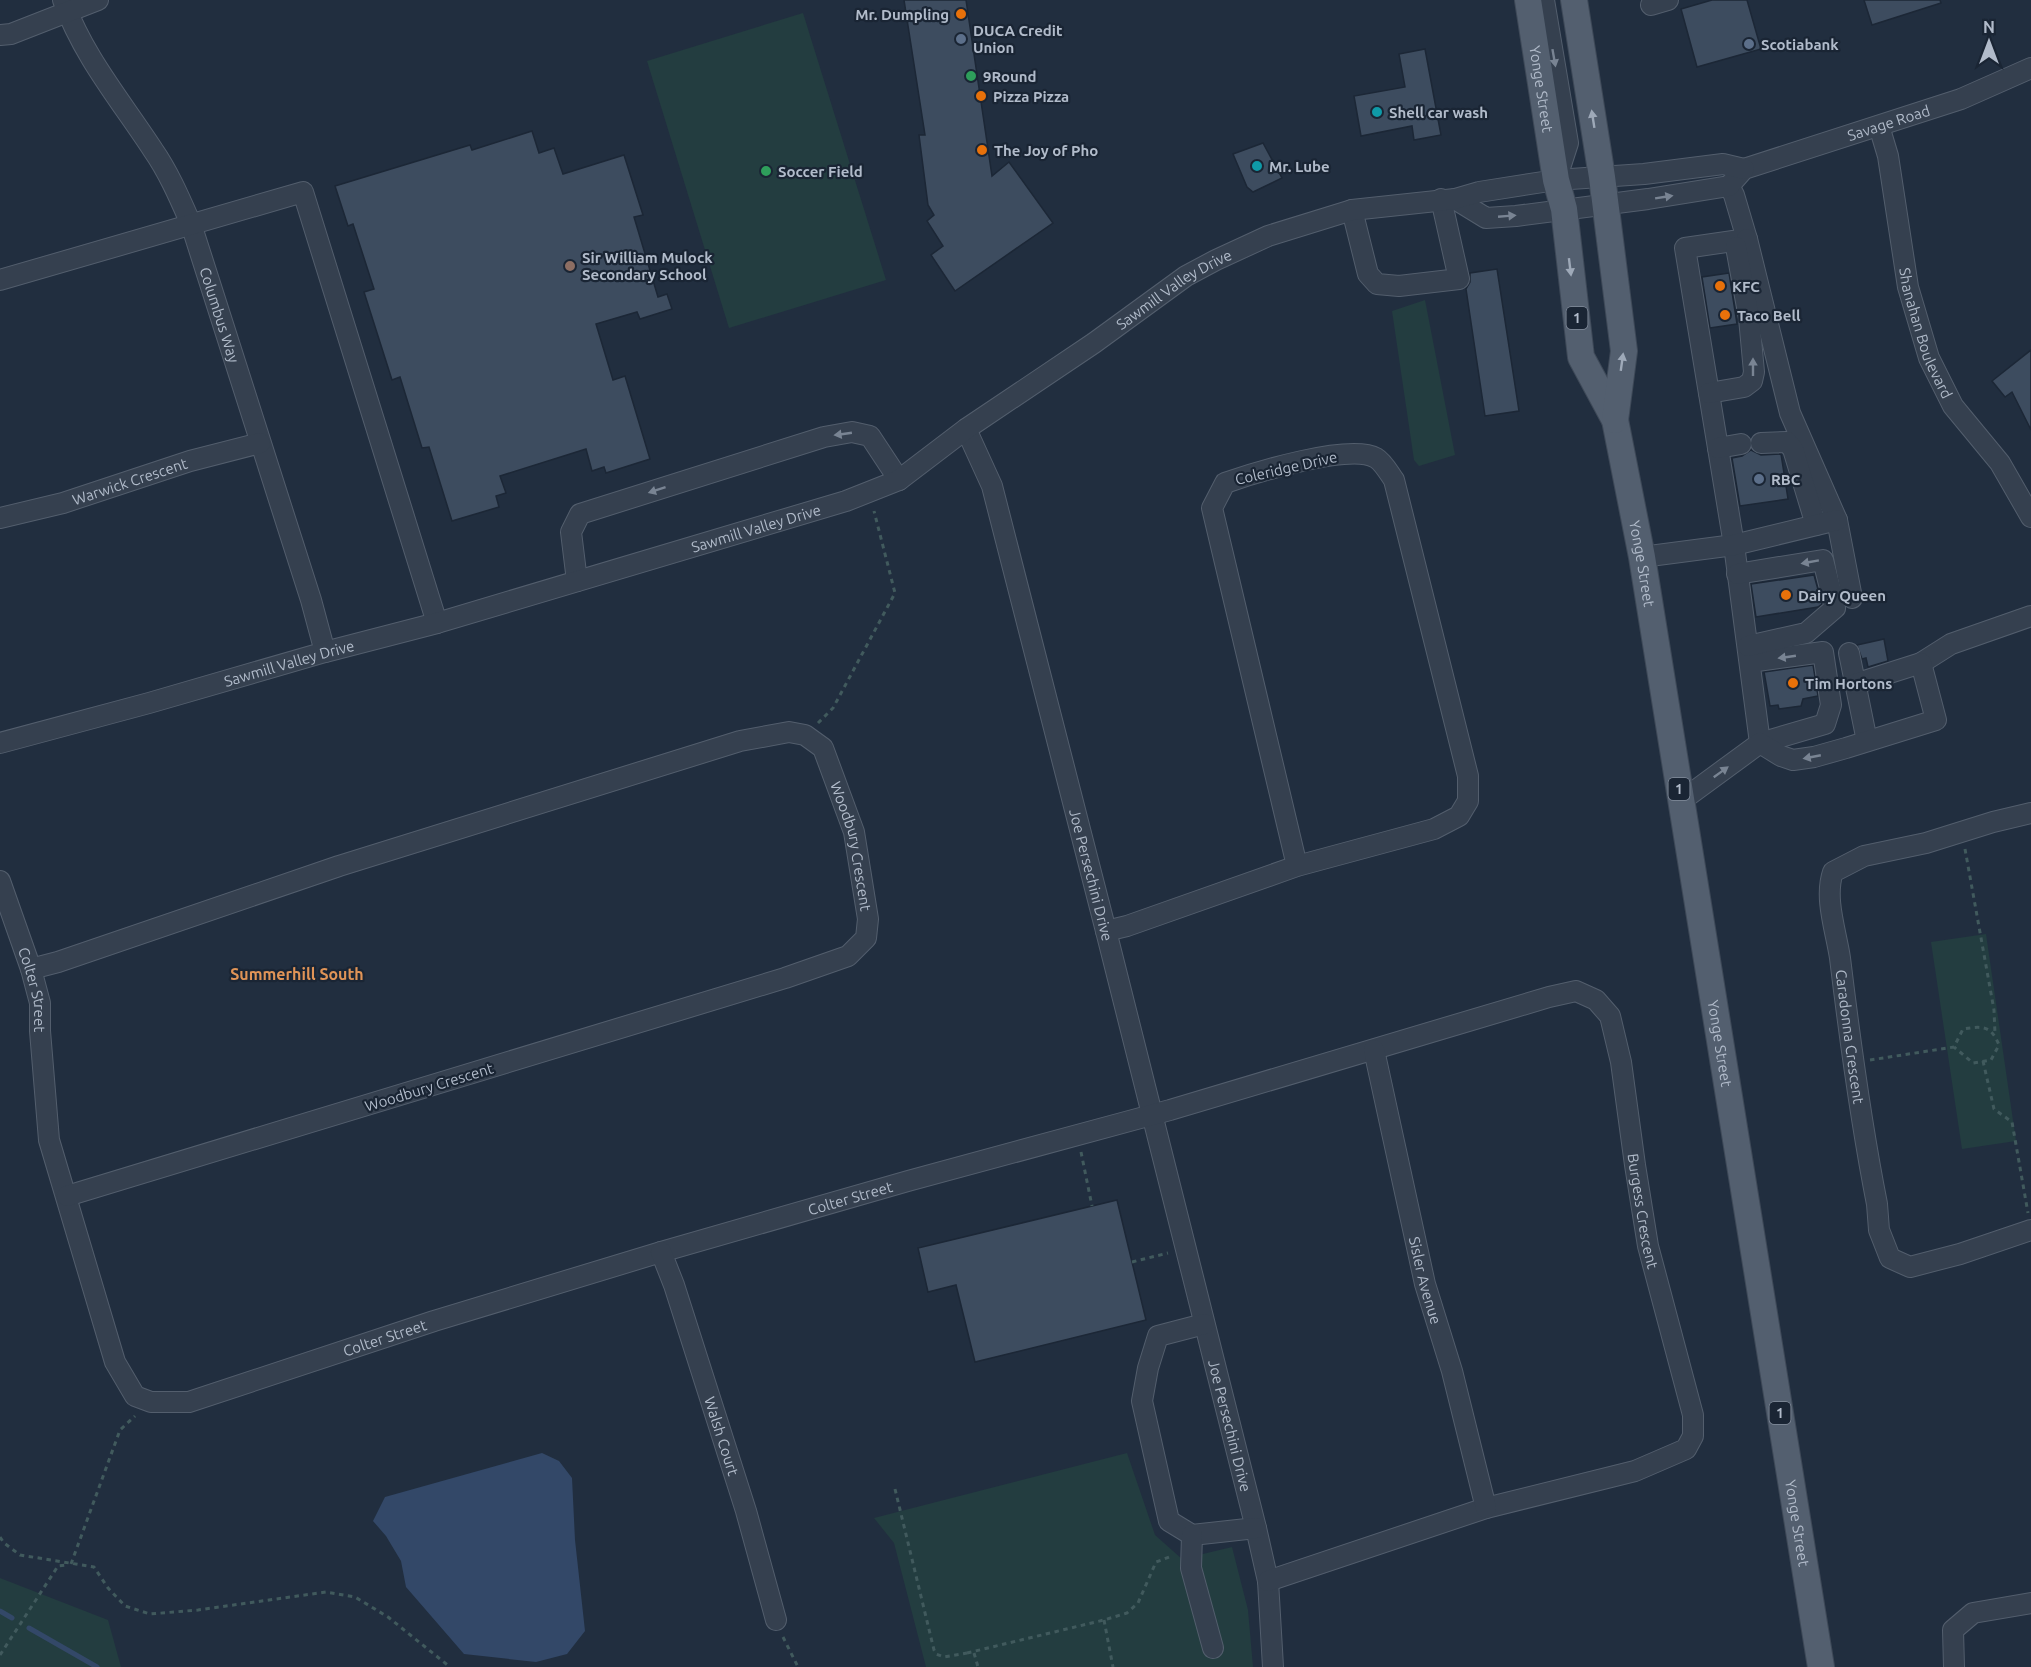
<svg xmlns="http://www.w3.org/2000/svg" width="2031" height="1667" font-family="Ubuntu,sans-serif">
  <rect width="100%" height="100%" fill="#212e3f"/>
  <g fill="#233d40">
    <polygon points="803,13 886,280 729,328 647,61"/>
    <polygon points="1425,300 1455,455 1419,466 1414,460 1392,311"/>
    <polygon points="1986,934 2016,1141 1962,1149 1931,942"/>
    <polygon points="1127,1453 1155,1535 1182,1559 1232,1547 1248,1610 1253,1667 926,1667 894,1543 874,1518"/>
    <polygon points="0,1578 108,1620 121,1667 0,1667"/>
  </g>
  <polygon fill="#334868" points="542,1453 559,1461 572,1478 575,1540 585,1631 567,1654 536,1662 464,1654 406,1587 401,1561 386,1536 373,1521 385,1497"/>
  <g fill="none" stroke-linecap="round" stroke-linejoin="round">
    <g stroke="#334868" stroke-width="5">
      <polyline points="0,1611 12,1618"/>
      <polyline points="29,1628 97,1667"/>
    </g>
  </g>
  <g fill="#3d4c5f" stroke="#1c2736" stroke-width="1.5">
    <polygon points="904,0 966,0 992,176 1009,162 1053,223 955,291 931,255 943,246 927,221 934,215 928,205 919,135 925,135"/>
    <polygon points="1712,0 1747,0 1761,49 1697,67 1681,9"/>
    <polygon points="1864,0 1940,0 1941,3 1872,25"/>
    <polygon points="1425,49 1441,135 1414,140 1412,126 1361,136 1354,96 1405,87 1399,54"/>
    <polygon points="532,131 539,153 554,148 563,174 624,155 643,215 634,217 658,297 667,294 672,309 640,319 637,312 596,324 613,380 625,376 650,459 606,473 604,467 592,471 586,449 500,476 506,493 496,496 499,507 452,521 429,447 422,448 400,377 392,380 364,292 374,289 353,224 348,226 335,186 470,145 472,150"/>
    <polygon points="1263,143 1282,178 1253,192 1247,187 1233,154"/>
    <polygon points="1497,269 1519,411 1485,416 1466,289 1470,282 1470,273"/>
    <polygon points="1729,273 1737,324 1710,328 1702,277"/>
    <polygon points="2031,350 2031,430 2012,392 2005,397 1992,381"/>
    <polygon points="1751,450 1761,455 1781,454 1788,499 1740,506 1732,458 1742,456"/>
    <polygon points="1814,575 1822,604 1818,607 1756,617 1751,584"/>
    <polygon points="1884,639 1888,661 1868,667 1866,658 1862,659 1857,645"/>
    <polygon points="1813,665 1818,696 1803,699 1801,706 1779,709 1778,705 1770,706 1764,672"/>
    <polygon points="1117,1200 1146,1320 975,1362 956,1285 928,1292 918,1248"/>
  </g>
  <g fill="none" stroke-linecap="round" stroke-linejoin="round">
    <defs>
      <g id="minor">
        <path id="s1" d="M63,0C83,56 121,101 153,150C169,173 180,199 191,224L311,600L325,652"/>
        <polyline points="1544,0 1568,143 1557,177"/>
        <polyline points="1651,5 1668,0"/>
        <polyline points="0,35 11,34 98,0"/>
        <path id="s2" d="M1879,126L1888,156L1908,287L1929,358L1953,406L2000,463L2031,517"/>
        <polyline points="1729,186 1734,195 1747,239 1685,248 1734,545 1760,743 1825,724 1831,705 1823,652 1750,662"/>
        <path id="s3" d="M1455,199L1486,218L1516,216L1648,199L1729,186L1744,169L1961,99L2031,68"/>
        <polyline points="1352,210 1368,274 1377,284 1399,286 1459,279 1441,199"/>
        <polyline points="1747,239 1790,413 1837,520 1852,598"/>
        <polyline points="0,280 303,192 437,623"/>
        <polyline points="1709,393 1744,387 1752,381 1754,372 1749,318 1736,247"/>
        <path id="s4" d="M966,429L992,486L1106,931L1256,1528L1268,1581L1273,1667"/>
        <polyline points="1761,443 1787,442 1793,449 1816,525"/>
        <polyline points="1718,448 1741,444"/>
        <path id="s5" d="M0,518L63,503L190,461L260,443"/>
        <polyline points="1642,557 1734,545 1837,520"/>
        <polyline points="1737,574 1823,560 1835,608 1806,633 1748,646"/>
        <polyline points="577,581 571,532 580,514 824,437 852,432 870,436 899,480"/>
        <polyline points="1849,653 1867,741"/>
        <polyline points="1921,663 1951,644 2031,616"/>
        <path id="s6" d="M0,743L149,703L325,652L437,623L846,501L899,480L966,429L1094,343L1186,276L1216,260L1268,236L1352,210L1455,199L1479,192L1556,180L1644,174L1723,164L1744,169"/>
        <polyline points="1681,801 1760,743 1781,756 1793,760 1814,757 1846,748 1936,720 1921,663 1855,684"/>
        <path id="s7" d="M2031,813L1993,822L1926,843L1864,856L1833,872C1824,898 1836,931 1840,958C1850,1041 1861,1123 1877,1204L1879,1230L1890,1258L1910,1267L1960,1254L2031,1230"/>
        <path id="s8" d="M0,881L31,969L40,1003V1031L49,1140L115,1362L135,1396L151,1402H189L434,1321L661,1252L908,1181L1170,1110L1549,997L1576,991L1596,1000L1610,1016L1621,1062L1635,1165L1648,1246L1693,1415V1436L1686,1449L1635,1471L1486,1508L1268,1581"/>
        <path d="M1106,931L1127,926L1297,866L1434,829L1459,816L1468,801V776L1394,480C1389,473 1383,462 1376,458C1350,443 1254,473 1225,483L1212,508L1297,866"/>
        <path id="s9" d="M31,969L58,962L339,866L740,741L789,732L805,735L823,748L854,832L868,919L866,938L848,956L785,978L67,1196"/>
        <path id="s10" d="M1374,1050L1425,1284L1452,1371L1486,1508"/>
        <path id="s11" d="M661,1252L674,1285L746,1511L776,1620"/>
        <polyline points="1204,1324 1158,1336 1148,1368 1142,1401 1169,1521 1192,1535 1256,1528"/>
        <polyline points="1192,1535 1191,1568 1213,1648"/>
        <polyline points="1954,1667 1953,1630 1973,1613 2031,1603"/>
      </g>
      <g id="major">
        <path id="s12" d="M1528,0L1556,180L1564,209L1581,357L1615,420L1642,557L1821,1667"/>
        <polyline points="1574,0 1602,177 1624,351 1615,420"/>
      </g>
    </defs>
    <use href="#minor" stroke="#535e6d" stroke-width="22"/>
    <use href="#major" stroke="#3e4958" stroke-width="28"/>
    <g stroke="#415a5d" stroke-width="3" stroke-dasharray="4.5 4.5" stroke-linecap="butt">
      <polyline points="818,723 833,708 895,593 874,511"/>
      <polyline points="1965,849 1994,1010 1995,1034"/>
      <path d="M1870,1060L1954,1047L1963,1029C1982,1026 1991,1025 1999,1045L1991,1060L1973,1063L1954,1047"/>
      <polyline points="1983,1061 1994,1109 2012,1122 2028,1213"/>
      <polyline points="1081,1152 1092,1206"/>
      <polyline points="1132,1262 1168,1253"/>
      <polyline points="895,1489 934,1650 936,1654 944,1657 967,1653"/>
      <polyline points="0,1537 4,1543 20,1555 94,1567 108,1588 125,1606 150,1614 198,1610 326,1592 355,1597 388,1617 450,1667"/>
      <polyline points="71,1564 120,1430 135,1416"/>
      <polyline points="1104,1620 1113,1667"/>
      <polyline points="783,1637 798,1667"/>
      <polyline points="967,1653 1104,1620 1127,1613 1138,1603 1156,1562 1172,1556"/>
      <polyline points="974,1653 978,1667"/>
      <polyline points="0,1655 58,1566 67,1565"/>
    </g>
    <use href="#minor" stroke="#35404f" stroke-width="20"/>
    <use href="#major" stroke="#535f6f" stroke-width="26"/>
  </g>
  <defs><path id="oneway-solid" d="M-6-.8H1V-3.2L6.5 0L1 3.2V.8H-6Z" transform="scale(1.5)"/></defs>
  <g fill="#798493">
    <use href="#oneway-solid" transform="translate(1554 58) rotate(80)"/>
    <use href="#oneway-solid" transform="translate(1664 197) rotate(-9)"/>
    <use href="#oneway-solid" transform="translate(1507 216) rotate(-5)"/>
    <use href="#oneway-solid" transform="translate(1753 367) rotate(-90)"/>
    <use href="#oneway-solid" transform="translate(843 434) rotate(172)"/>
    <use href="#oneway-solid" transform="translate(657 490) rotate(162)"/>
    <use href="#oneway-solid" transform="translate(1810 562) rotate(170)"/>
    <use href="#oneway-solid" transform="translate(1787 657) rotate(172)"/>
    <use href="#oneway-solid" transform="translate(1812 757) rotate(169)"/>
    <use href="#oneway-solid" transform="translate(1721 772) rotate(-36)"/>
  </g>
  <g fill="#9ea9b8">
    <use href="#oneway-solid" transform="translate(1593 119) rotate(-99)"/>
    <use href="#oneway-solid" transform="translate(1570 267) rotate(83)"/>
    <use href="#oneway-solid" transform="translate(1622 362) rotate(-82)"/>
  </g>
  <g fill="#e8710a" stroke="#1a2534" stroke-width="2">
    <circle cx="961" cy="14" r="6"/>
    <circle cx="981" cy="96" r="6"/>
    <circle cx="982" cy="150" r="6"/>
    <circle cx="1720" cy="286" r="6"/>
    <circle cx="1725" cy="315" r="6"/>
    <circle cx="1786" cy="595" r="6"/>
    <circle cx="1793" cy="683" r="6"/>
  </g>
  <g fill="#5c6f8a" stroke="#1a2534" stroke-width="2">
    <circle cx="961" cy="39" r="6"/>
    <circle cx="1749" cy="44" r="6"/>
    <circle cx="1759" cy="479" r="6"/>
  </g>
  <g fill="#2e9e5b" stroke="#1a2534" stroke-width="2">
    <circle cx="971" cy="76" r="6"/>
    <circle cx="766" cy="171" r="6"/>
  </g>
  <g fill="#0f9aa8" stroke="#1a2534" stroke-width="2">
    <circle cx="1377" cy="112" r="6"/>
    <circle cx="1257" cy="166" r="6"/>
  </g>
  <circle fill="#8d6e63" stroke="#1a2534" stroke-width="2" cx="570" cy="266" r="6"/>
  <g text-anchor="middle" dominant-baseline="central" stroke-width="4.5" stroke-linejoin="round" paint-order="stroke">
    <g fill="#1a2534" stroke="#848e9d" stroke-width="1.5">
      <rect x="1566.5" y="307" width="21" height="22" rx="4.5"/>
      <rect x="1668.5" y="778" width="21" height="22" rx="4.5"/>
      <rect x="1769.5" y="1402" width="21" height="22" rx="4.5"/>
    </g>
    <g font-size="14" font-weight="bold" fill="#b1bbca">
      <text x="1577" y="318">1</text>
      <text x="1679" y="789">1</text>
      <text x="1780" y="1413">1</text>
    </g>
    <g font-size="15" font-weight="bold" fill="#b1bbca" stroke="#1a2534" text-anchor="start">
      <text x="949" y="14" text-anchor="end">Mr. Dumpling</text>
      <text x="973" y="30">DUCA Credit<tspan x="973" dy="17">Union</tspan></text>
      <text x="1761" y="44">Scotiabank</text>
      <text x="983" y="76">9Round</text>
      <text x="993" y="96">Pizza Pizza</text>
      <text x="1389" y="112">Shell car wash</text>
      <text x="994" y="150">The Joy of Pho</text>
      <text x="1269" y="166">Mr. Lube</text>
      <text x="778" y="171">Soccer Field</text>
      <text x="582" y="257">Sir William Mulock<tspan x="582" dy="17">Secondary School</tspan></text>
      <text x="1732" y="286">KFC</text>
      <text x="1737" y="315">Taco Bell</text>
      <text x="1771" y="479">RBC</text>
      <text x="1798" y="595">Dairy Queen</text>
      <text x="1805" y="683">Tim Hortons</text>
    </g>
    <g font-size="15" fill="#b1bbca" stroke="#1a2534">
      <text stroke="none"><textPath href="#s12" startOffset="90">Yonge Street</textPath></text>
      <text stroke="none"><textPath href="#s3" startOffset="456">Savage Road</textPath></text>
      <text stroke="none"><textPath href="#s6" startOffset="1272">Sawmill Valley Drive</textPath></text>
      <text stroke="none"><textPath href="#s1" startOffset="354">Columbus Way</textPath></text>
      <text stroke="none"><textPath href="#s2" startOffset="213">Shanahan Boulevard</textPath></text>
      <text transform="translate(1286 468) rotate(-13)">Coleridge Drive</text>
      <text stroke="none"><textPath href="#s5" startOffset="135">Warwick Crescent</textPath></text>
      <text stroke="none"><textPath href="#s6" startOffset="786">Sawmill Valley Drive</textPath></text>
      <text stroke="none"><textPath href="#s12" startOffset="579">Yonge Street</textPath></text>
      <text stroke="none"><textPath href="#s6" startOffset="300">Sawmill Valley Drive</textPath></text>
      <text stroke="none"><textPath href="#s9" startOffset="936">Woodbury Crescent</textPath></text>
      <text stroke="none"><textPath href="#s4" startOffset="464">Joe Persechini Drive</textPath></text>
      <text stroke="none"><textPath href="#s8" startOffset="114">Colter Street</textPath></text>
      <text stroke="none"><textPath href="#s7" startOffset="374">Caradonna Crescent</textPath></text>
      <text stroke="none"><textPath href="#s12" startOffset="1065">Yonge Street</textPath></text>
      <text transform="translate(429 1087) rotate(-17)">Woodbury Crescent</text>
      <text stroke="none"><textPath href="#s8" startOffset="1284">Colter Street</textPath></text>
      <text stroke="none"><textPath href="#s8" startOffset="2280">Burgess Crescent</textPath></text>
      <text stroke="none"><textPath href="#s10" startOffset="236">Sisler Avenue</textPath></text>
      <text stroke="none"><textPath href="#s8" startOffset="798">Colter Street</textPath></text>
      <text stroke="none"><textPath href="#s4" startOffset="1032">Joe Persechini Drive</textPath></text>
      <text stroke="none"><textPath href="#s11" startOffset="194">Walsh Court</textPath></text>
      <text stroke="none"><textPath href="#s12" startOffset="1551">Yonge Street</textPath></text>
    </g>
    <g font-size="16" font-weight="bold" fill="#e09457" stroke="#1a2534">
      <text x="297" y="974">Summerhill South</text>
    </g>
  </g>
  <g transform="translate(1989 42)" stroke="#1a2534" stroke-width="4.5" paint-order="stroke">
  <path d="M0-4.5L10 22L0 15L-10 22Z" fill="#b1bbca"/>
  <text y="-9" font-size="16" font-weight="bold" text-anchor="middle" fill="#b1bbca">N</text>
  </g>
</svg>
